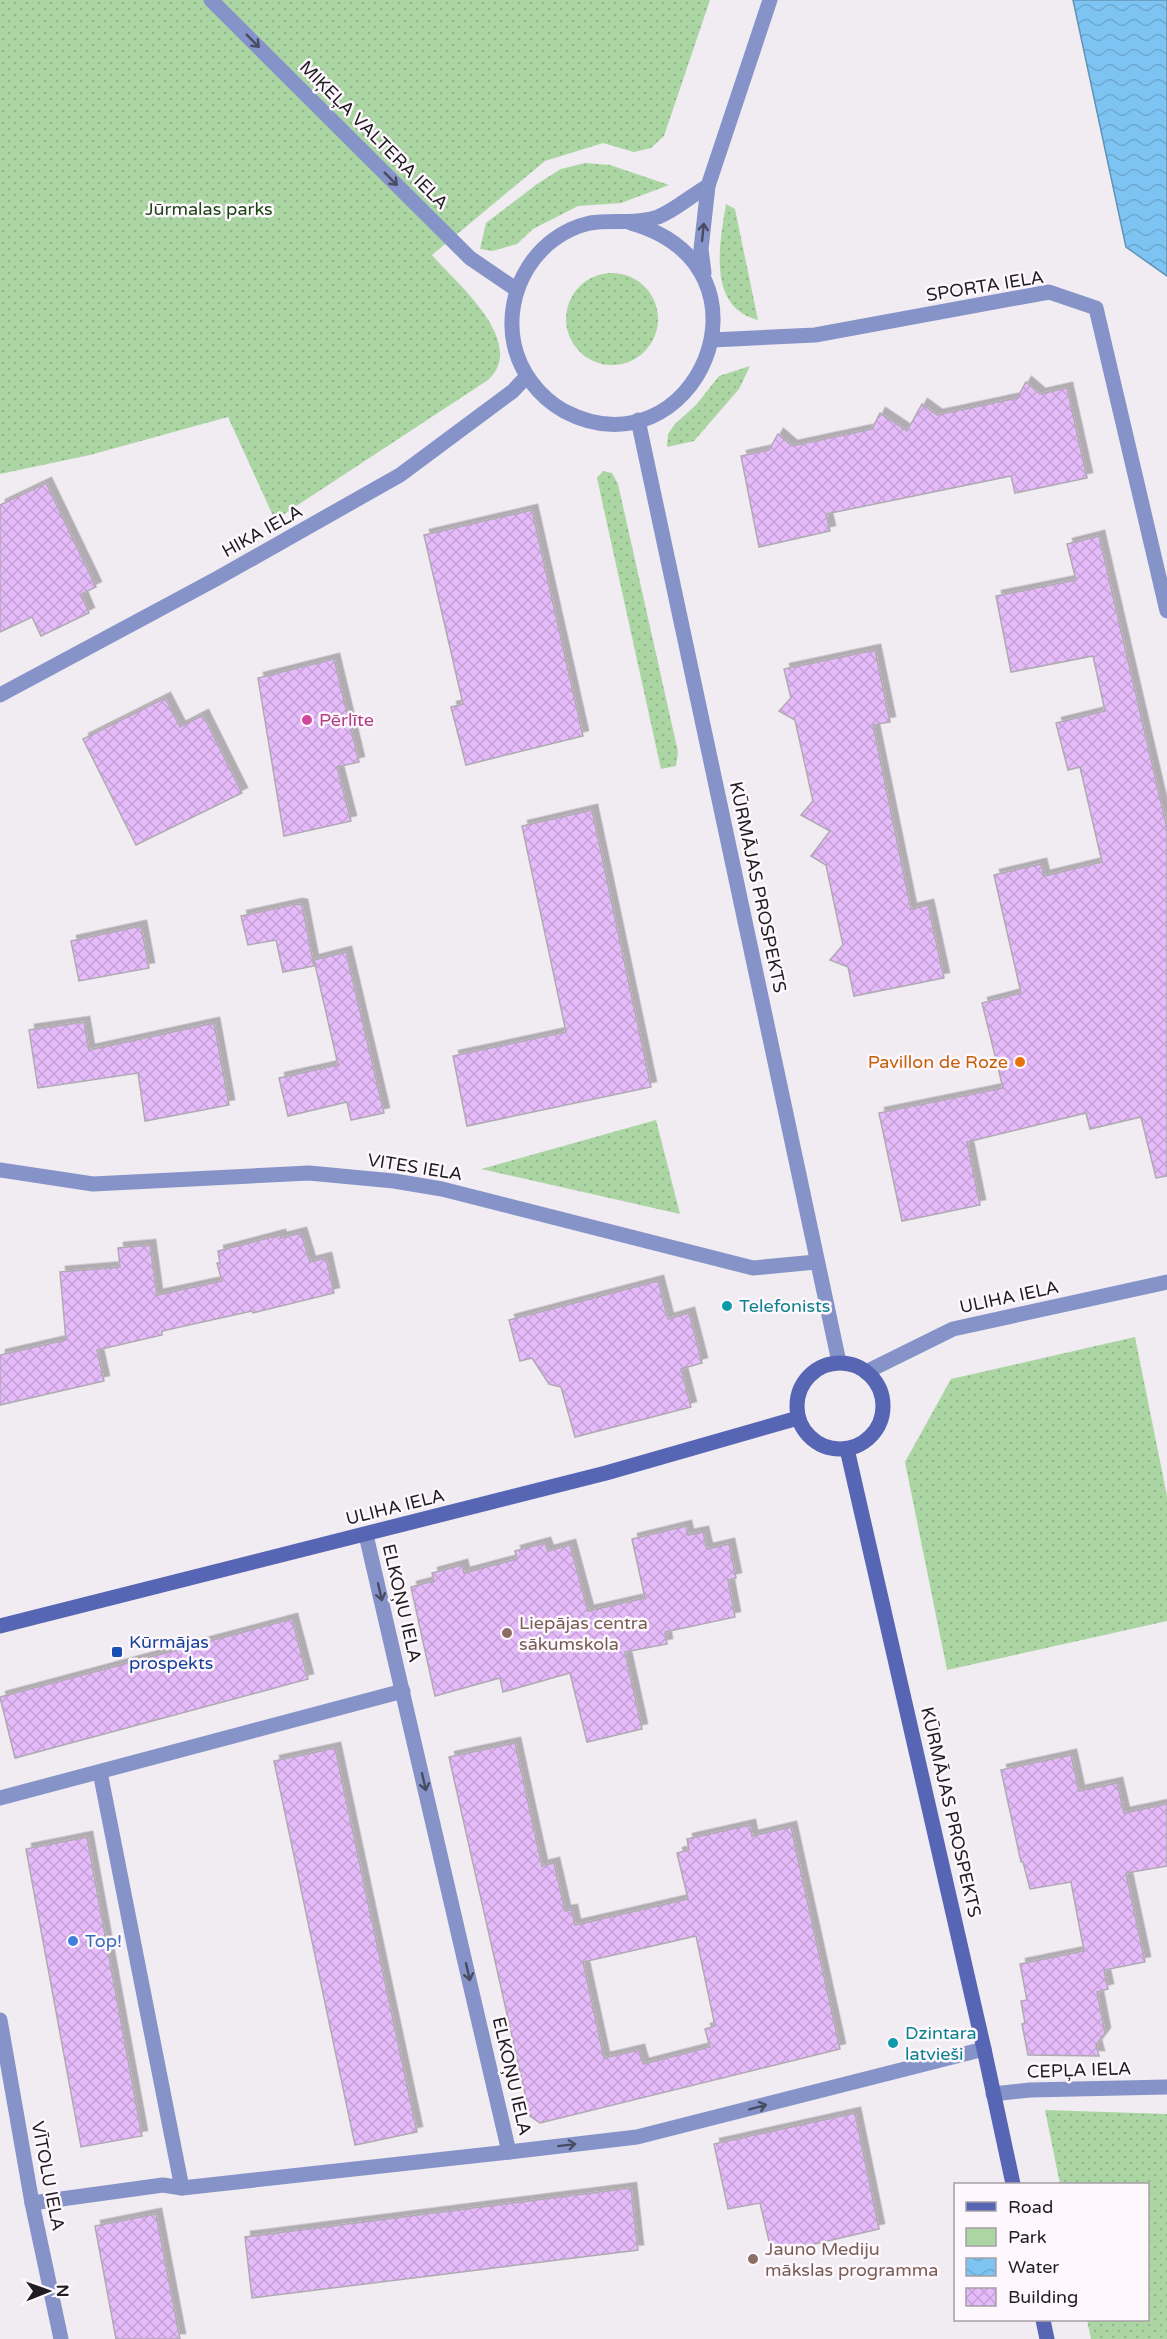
<svg xmlns="http://www.w3.org/2000/svg" width="1167" height="2339" font-family="'Varela Round',sans-serif">
  <defs>
    <pattern id="green-dots" width="8" height="8" patternUnits="userSpaceOnUse" patternTransform="scale(1.5)"><rect width="8" height="8" fill="#abd6a3"/><path d="M2 2h.1M6 6h.1" fill="none" stroke="#93b78c" stroke-width="1.8" stroke-linecap="round"/></pattern>
    <pattern id="water-waves" width="16" height="10" patternUnits="userSpaceOnUse" patternTransform="scale(1.5)"><rect width="16" height="10" fill="#7ec4f3"/><path d="M0 5q4-4 8 0t8 0" fill="none" stroke="#6ca8d0"/></pattern>
    <pattern id="building-cross-hatch" width="8" height="8" patternUnits="userSpaceOnUse" patternTransform="scale(1.5)"><rect width="8" height="8" fill="#e6bbfa"/><path d="M0 0l8 8M0 8l8-8" fill="none" stroke="#c5a0d6"/></pattern>
    <filter id="shadow"><feDropShadow dx="5.5" dy="-5.5" stdDeviation="0" flood-color="#0004"/></filter>
  </defs>
  <rect width="100%" height="100%" fill="#f1ebf2"/>
  <g fill="url(#green-dots)">
    <path d="M0,0H710L664,136L651,148L634,152L603,143L545,161L432,255C455,282 529,342 488,380L275,520L228,417L90,455L0,474Z"/>
    <polygon points="585,163 610,165 669,185 621,203 578,206 533,229 517,244 492,251 480,249 486,223 537,184 561,169"/>
    <path d="M726,204L735,209L758,320C706,307 720,242 726,204Z"/>
    <circle cx="612" cy="319" r="46"/>
    <polygon points="750,366 739,389 694,441 667,447 668,434 675,424 696,405 719,376"/>
    <polygon points="603,471 612,473 618,484 678,752 676,766 661,769 597,478"/>
    <polygon points="656,1120 680,1214 481,1169"/>
    <polygon points="1135,1337 1167,1496 1167,1621 947,1670 905,1462 951,1379"/>
    <polygon points="1045,2110 1167,2114 1167,2339 1091,2339 1087,2320 1148,2320 1148,2184 1060,2184"/>
  </g>
  <polygon fill="url(#water-waves)" stroke="#6292b3" stroke-width="1.5" points="1073,0 1167,0 1167,276 1126,247"/>
  <g fill="url(#building-cross-hatch)" stroke="#afaab1" stroke-width="1.5" fill-rule="evenodd" filter="url(#shadow)">
    <polygon points="1026,382 1040,394 1067,388 1087,478 1015,493 1011,476 826,514 830,531 759,547 741,456 769,450 778,434 792,446 872,429 880,413 907,431 922,404 937,415 1017,398"/>
    <polygon points="46,483 96,587 81,594 89,613 41,636 32,617 0,632 0,505"/>
    <polygon points="532,510 583,736 466,765 451,707 463,704 424,535"/>
    <polygon points="1099,536 1167,828 1167,1176 1156,1178 1141,1117 1090,1129 1086,1113 967,1142 980,1205 902,1221 879,1113 1003,1088 982,1003 1021,993 994,875 1041,864 1044,876 1102,862 1080,767 1068,770 1056,723 1105,711 1093,656 1011,672 996,596 1076,580 1067,544"/>
    <polygon points="875,650 890,722 873,725 911,909 928,905 944,978 854,996 848,967 830,960 843,945 826,865 811,856 830,831 801,815 813,801 795,720 779,711 791,698 784,669"/>
    <polygon points="334,659 359,762 337,767 351,821 284,836 258,678"/>
    <polygon points="165,698 180,727 203,715 242,793 136,845 83,739"/>
    <polygon points="592,810 651,1087 467,1126 453,1056 566,1032 522,826"/>
    <polygon points="297,904 302,905 314,966 283,972 276,940 248,945 241,916"/>
    <polygon points="141,926 149,968 79,981 71,941"/>
    <polygon points="346,952 384,1113 351,1120 347,1102 288,1116 279,1078 338,1065 314,960"/>
    <polygon points="84,1022 89,1050 214,1023 229,1105 145,1121 138,1073 38,1088 29,1030"/>
    <polygon points="301,1233 310,1262 326,1258 334,1293 253,1313 252,1311 162,1331 162,1335 97,1350 104,1381 0,1405 0,1355 66,1340 60,1272 120,1267 118,1248 150,1245 157,1295 222,1281 217,1263 220,1263 218,1251 280,1235 281,1238"/>
    <polygon points="658,1281 668,1319 689,1313 702,1363 681,1369 691,1407 575,1437 561,1387 549,1384 532,1358 520,1361 509,1320"/>
    <polygon points="686,1526 688,1535 703,1532 707,1549 729,1544 736,1578 728,1580 735,1617 665,1632 667,1644 625,1652 642,1729 587,1742 570,1673 503,1692 500,1678 435,1696 411,1587 434,1581 432,1573 462,1565 464,1573 517,1559 515,1551 545,1543 548,1551 570,1545 588,1611 645,1598 632,1539"/>
    <polygon points="292,1619 308,1679 15,1758 0,1697"/>
    <path d="M515,1743L542,1866L554,1863L565,1911L572,1910L575,1925L688,1899L677,1853L689,1850L687,1839L750,1825L752,1836L791,1827L840,2049L540,2123L530,2116L449,1757ZM696,1936L715,2026L705,2029L710,2047L643,2064L639,2050L604,2058L583,1962Z"/>
    <polygon points="335,1748 417,2132 355,2145 274,1761"/>
    <polygon points="1071,1755 1079,1791 1117,1783 1124,1813 1167,1804 1167,1866 1126,1873 1145,1962 1104,1970 1108,1989 1097,1992 1105,2033 1096,2045 1099,2056 1028,2055 1022,2024 1025,2023 1021,2001 1027,2000 1020,1964 1084,1951 1071,1882 1030,1889 1023,1862 1021,1862 1001,1770"/>
    <polygon points="87,1837 142,2136 81,2147 26,1849"/>
    <polygon points="855,2113 879,2229 772,2254 760,2203 728,2209 714,2144"/>
    <polygon points="631,2188 638,2250 252,2298 245,2237"/>
    <polygon points="156,2214 180,2339 116,2339 95,2226"/>
  </g>
  <g fill="none" stroke-linecap="round" stroke-linejoin="round">
    <g stroke="#8693c9" stroke-width="15">
      <polyline points="100,1772 182,2188"/>
      <polyline points="0,1798 403,1691"/>
      <polyline points="32,2203 163,2185 182,2188 509,2152"/>
    </g>
    <g stroke="#8693c9" stroke-width="15">
      <polyline points="211,0 470,258 517,290"/>
      <path d="M631,223C788,268 694,479 564,411C539,397 520,372 514,344C503,291 536,235 590,223C613,219 634,225 658,217C675,210 692,195 708,186"/>
      <polyline points="704,273 701,249 708,186 770,0"/>
      <polyline points="712,340 815,335 1049,292 1096,308 1167,611"/>
      <polyline points="638,420 839,1362"/>
      <polyline points="0,695 216,579 400,475 513,391 527,376"/>
      <polyline points="0,1170 93,1184 309,1173 394,1181 442,1189 753,1268 816,1262"/>
      <polyline points="866,1372 953,1329 1167,1282"/>
      <polyline points="366,1535 509,2152 637,2137 984,2049"/>
      <polyline points="0,2020 32,2203 61,2339"/>
      <polyline points="993,2094 1030,2090 1167,2087"/>
    </g>
    <g stroke="#5766b4" stroke-width="15">
      <circle cx="840" cy="1406" r="43"/>
      <polyline points="847,1449 984,2049 1013,2184"/>
      <polyline points="0,1626 606,1473 798,1418"/>
      <polyline points="1043,2320 1047,2339"/>
    </g>
  </g>
  <defs><path id="oneway-shaft" d="M-6 0H5M1.5-3L5.5 0L1.5 3" fill="none" stroke-width="1.6" stroke-linecap="round" stroke-linejoin="round" transform="scale(1.5)"/></defs>
  <g stroke="#484c63">
    <use href="#oneway-shaft" transform="translate(253 41) rotate(45)"/>
    <use href="#oneway-shaft" transform="translate(391 179) rotate(45)"/>
    <use href="#oneway-shaft" transform="translate(703 232) rotate(-84)"/>
    <use href="#oneway-shaft" transform="translate(380 1592) rotate(77)"/>
    <use href="#oneway-shaft" transform="translate(424 1782) rotate(77)"/>
    <use href="#oneway-shaft" transform="translate(468 1972) rotate(77)"/>
    <use href="#oneway-shaft" transform="translate(758 2107) rotate(-15)"/>
    <use href="#oneway-shaft" transform="translate(567 2145) rotate(-7)"/>
  </g>
  <circle fill="#d1479c" stroke="#fef8fe" stroke-width="2" cx="307" cy="720" r="6"/>
  <circle fill="#e8710a" stroke="#fef8fe" stroke-width="2" cx="1020" cy="1062" r="6"/>
  <g fill="#0f9aa8" stroke="#fef8fe" stroke-width="2">
    <circle cx="727" cy="1306" r="6"/>
    <circle cx="893" cy="2043" r="6"/>
  </g>
  <g fill="#8d6e63" stroke="#fef8fe" stroke-width="2">
    <circle cx="507" cy="1633" r="6"/>
    <circle cx="753" cy="2259" r="6"/>
  </g>
  <rect fill="#1a4fb4" stroke="#fef8fe" stroke-width="2" x="111" y="1646" width="12" height="12" rx="3"/>
  <circle fill="#3f7fe0" stroke="#fef8fe" stroke-width="2" cx="73" cy="1941" r="6"/>
  <g text-anchor="middle" dominant-baseline="central" stroke-width="5" stroke-linejoin="round" paint-order="stroke">
    <g font-size="18" fill="#1f1d1f" stroke="#fef8fe">
      <text transform="translate(374 135) rotate(45)">MIĶEĻA VALTERA IELA</text>
      <text transform="translate(985 286) rotate(-9)">SPORTA IELA</text>
      <text transform="translate(262 531) rotate(-29)">HIKA IELA</text>
      <text transform="translate(758 887) rotate(78)">KŪRMĀJAS PROSPEKTS</text>
      <text transform="translate(415 1167) rotate(9)">VITES IELA</text>
      <text transform="translate(1009 1297) rotate(-12)">ULIHA IELA</text>
      <text transform="translate(395 1507) rotate(-14)">ULIHA IELA</text>
      <text transform="translate(402 1603) rotate(77)">ELKOŅU IELA</text>
      <text transform="translate(951 1812) rotate(77)">KŪRMĀJAS PROSPEKTS</text>
      <text transform="translate(1079 2070) rotate(-2)">CEPĻA IELA</text>
      <text transform="translate(512 2076) rotate(77)">ELKOŅU IELA</text>
      <text transform="translate(48 2176) rotate(79)">VĪTOLU IELA</text>
    </g>
    <g font-size="18" fill="#1c4614" stroke="#fef8fe">
      <text x="209" y="209">Jūrmalas parks</text>
    </g>
    <g font-size="18" fill="#b23c85" stroke="#fef8fe" text-anchor="start">
      <text x="319" y="720">Pērlīte</text>
    </g>
    <g font-size="18" fill="#c56008" stroke="#fef8fe" text-anchor="end">
      <text x="1008" y="1062">Pavillon de Roze</text>
    </g>
    <g font-size="18" fill="#0d838f" stroke="#fef8fe" text-anchor="start">
      <text x="739" y="1306">Telefonists</text>
      <text x="905" y="2033">Dzintara<tspan x="905" dy="21">latvieši</tspan></text>
    </g>
    <g font-size="18" fill="#785e54" stroke="#fef8fe" text-anchor="start">
      <text x="519" y="1623">Liepājas centra<tspan x="519" dy="21">sākumskola</tspan></text>
      <text x="765" y="2249">Jauno Mediju<tspan x="765" dy="21">mākslas programma</tspan></text>
    </g>
    <g font-size="18" fill="#164399" stroke="#fef8fe" text-anchor="start">
      <text x="129" y="1642">Kūrmājas<tspan x="129" dy="21">prospekts</tspan></text>
    </g>
    <g font-size="18" fill="#366cbe" stroke="#fef8fe" text-anchor="start">
      <text x="85" y="1941">Top!</text>
    </g>
  </g>
  <rect x="954" y="2183" width="195" height="138" fill="#fef8fe" stroke="#a5a0a5" stroke-width="1.5"/>
  <rect x="966" y="2202" width="30" height="9" fill="#5766b4" stroke="#a5a0a5" stroke-width="1.5"/>
  <text x="1008" y="2213" font-size="18" fill="#1f1d1f">Road</text>
  <rect x="966" y="2228" width="30" height="18" fill="#abd6a3" stroke="#a5a0a5" stroke-width="1.5"/>
  <text x="1008" y="2243" font-size="18" fill="#1f1d1f">Park</text>
  <rect x="966" y="2258" width="30" height="18" fill="url(#water-waves)" stroke="#a5a0a5" stroke-width="1.5"/>
  <text x="1008" y="2273" font-size="18" fill="#1f1d1f">Water</text>
  <rect x="966" y="2288" width="30" height="18" fill="url(#building-cross-hatch)" stroke="#a5a0a5" stroke-width="1.5"/>
  <text x="1008" y="2303" font-size="18" fill="#1f1d1f">Building</text>
  <g transform="translate(48 2291) rotate(89)" stroke="#fef8fe" stroke-width="4.5" paint-order="stroke">
  <path d="M0-4.5L10 22L0 15L-10 22Z" fill="#1f1d1f"/>
  <text y="-9" font-size="16" font-weight="bold" text-anchor="middle" fill="#1f1d1f">N</text>
  </g>
</svg>
